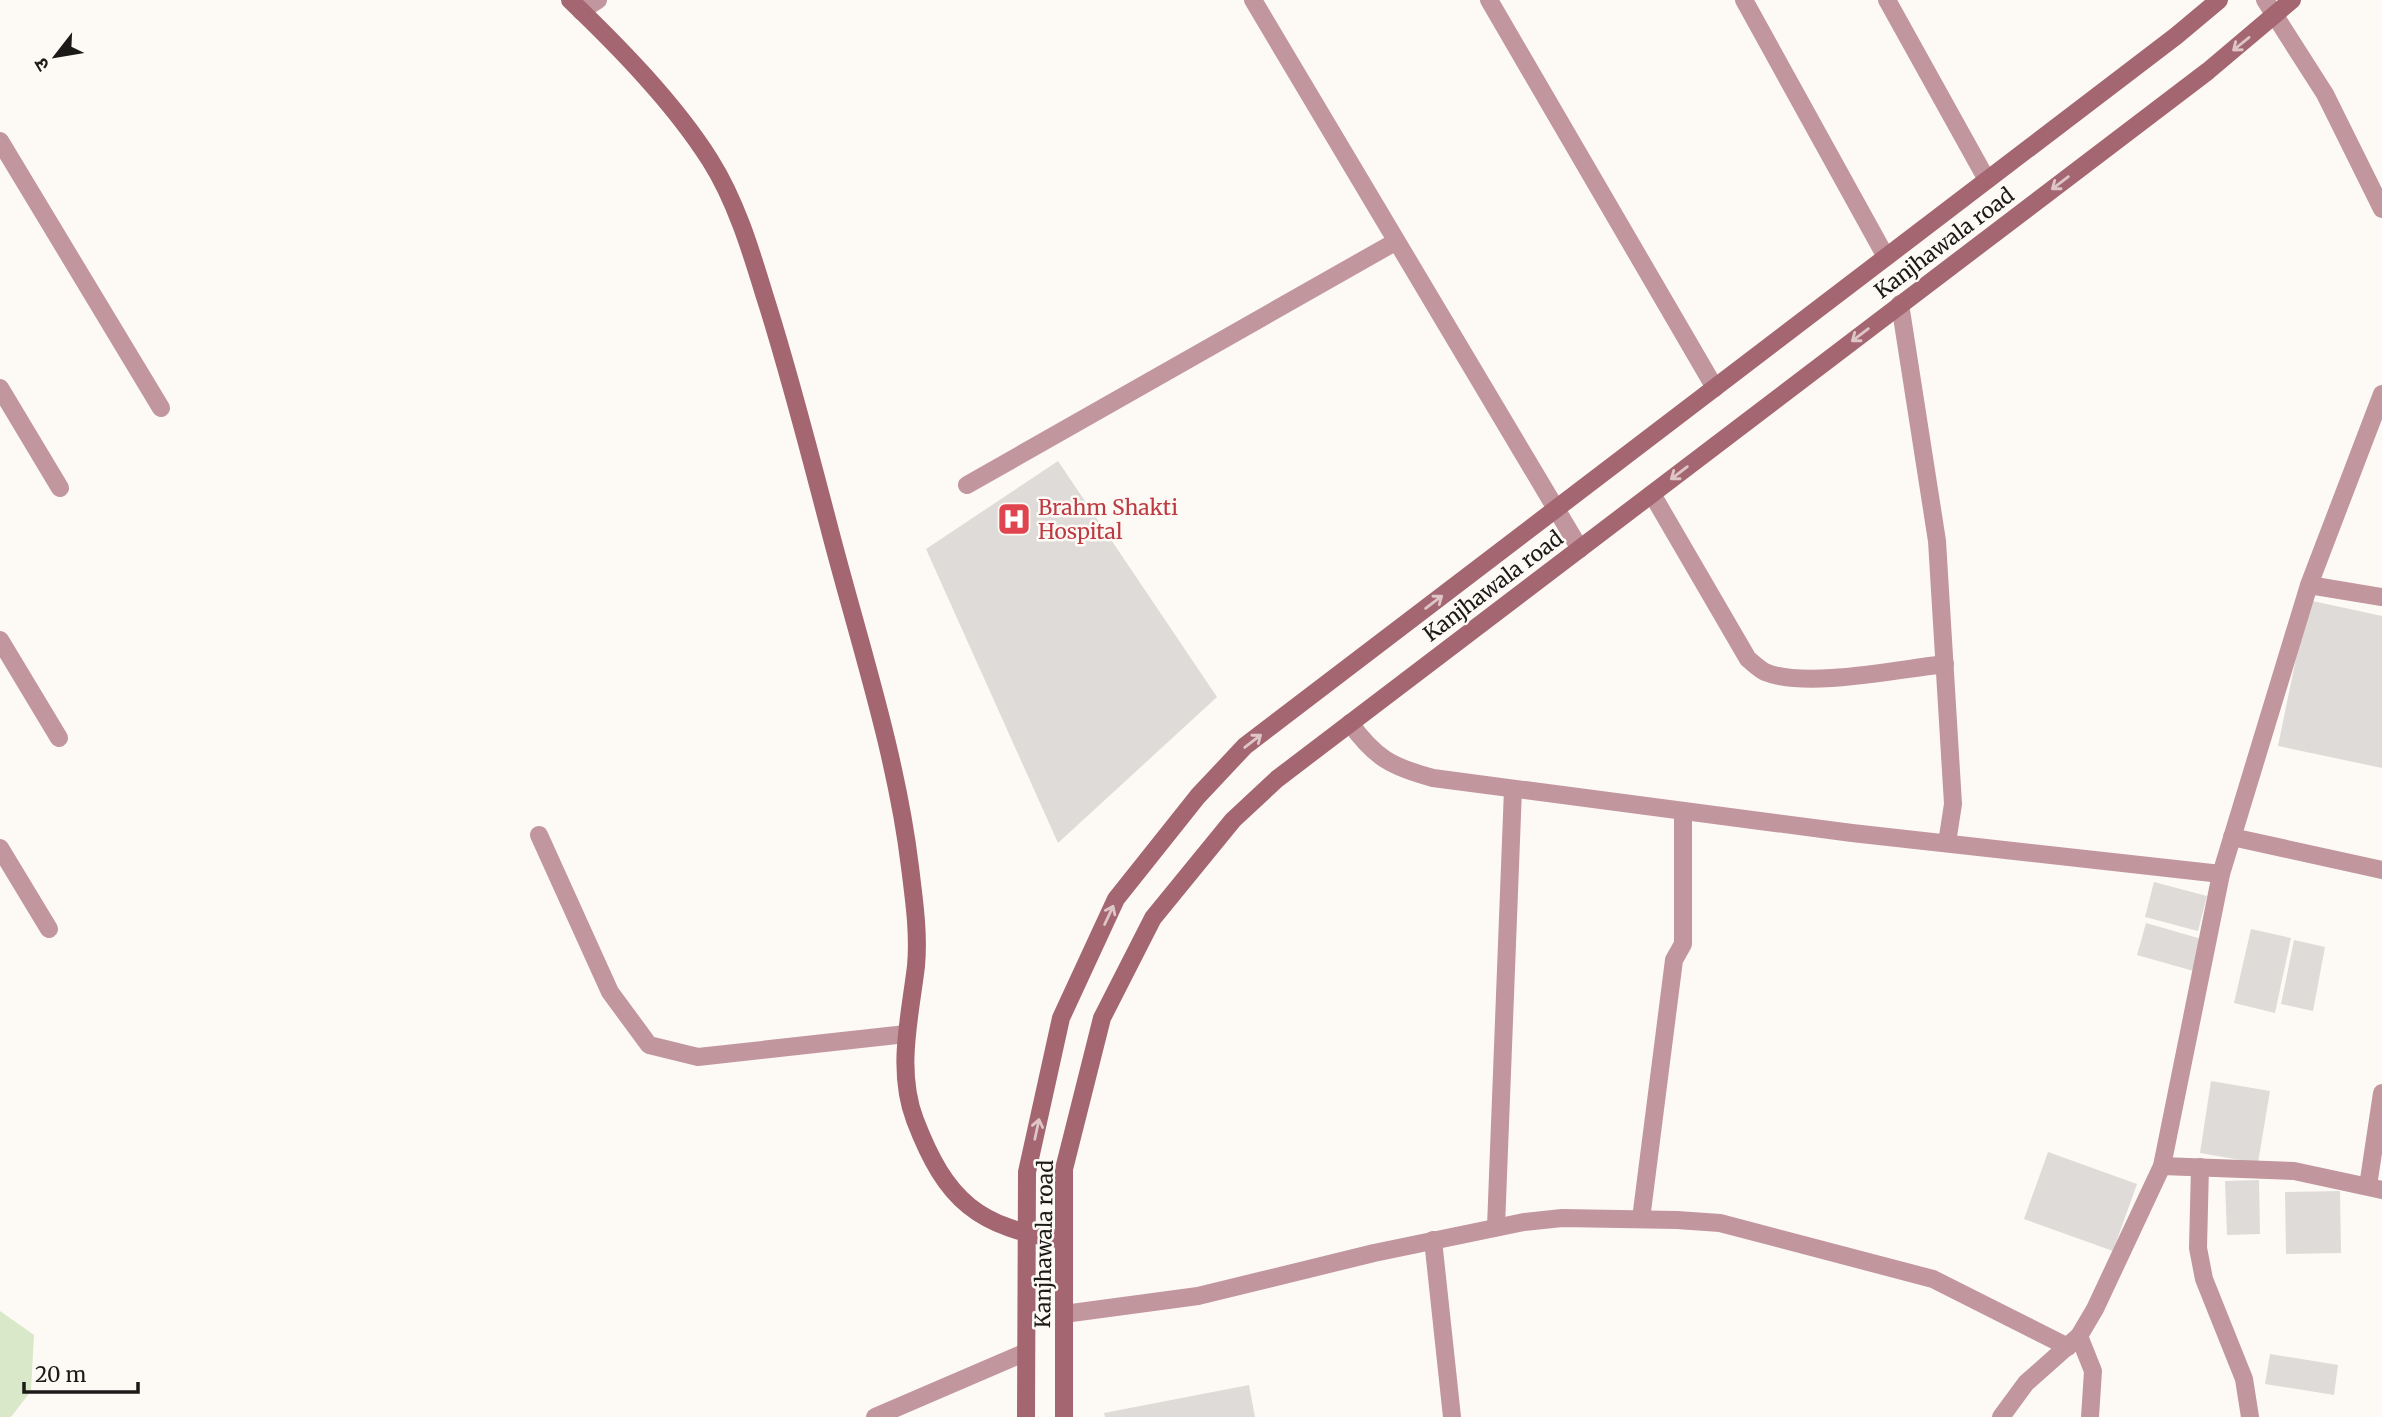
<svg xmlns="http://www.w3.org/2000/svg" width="2382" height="1417" font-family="Merriweather,'Noto Sans Devanagari',serif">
  <rect width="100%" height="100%" fill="#fdfaf6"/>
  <polygon fill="#d9e8c9" points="0,1311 34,1335 31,1391 11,1417 0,1417"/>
  <g fill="#dfdbd8">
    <polygon points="1058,461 1217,697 1058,843 926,549"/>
    <polygon points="2308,600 2382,616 2382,768 2278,746"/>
    <polygon points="2154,882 2207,896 2198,931 2145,917"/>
    <polygon points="2146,923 2205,940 2197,972 2137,955"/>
    <polygon points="2251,929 2291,938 2275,1013 2234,1003"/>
    <polygon points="2294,940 2325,947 2313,1011 2281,1004"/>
    <polygon points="2211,1081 2270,1091 2258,1163 2200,1153"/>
    <polygon points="2048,1152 2137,1184 2113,1251 2024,1219"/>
    <polygon points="2259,1180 2260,1234 2227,1235 2225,1181"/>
    <polygon points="2340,1191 2341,1253 2286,1254 2285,1192"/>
    <polygon points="2270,1354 2338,1365 2334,1395 2265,1384"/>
    <polygon points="1249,1385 1255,1417 1105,1417 1104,1413"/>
  </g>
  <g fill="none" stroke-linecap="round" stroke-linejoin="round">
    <polyline stroke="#c2969d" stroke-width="18" points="967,485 1395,242"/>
    <g stroke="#c2969d" stroke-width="18">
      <polyline points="1253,0 1580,549"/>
      <polyline points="1489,0 1715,388"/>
      <polyline points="1744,0 1886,257"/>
      <polyline points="1887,0 1987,180"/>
      <polyline points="2265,0 2325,94 2382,209"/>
      <polyline points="581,11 598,0"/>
      <polyline points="0,141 161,408"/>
      <polyline points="1900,304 1937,541 1953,804 1947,843"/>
      <polyline points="0,388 60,488"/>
      <path d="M1652,494L1748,659C1753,663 1759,669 1765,672C1805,689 1900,669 1945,664"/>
      <polyline points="2309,585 2382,597"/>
      <polyline points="0,640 59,738"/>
      <path d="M1350,723C1375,758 1392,767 1433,778L1852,833L2221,874"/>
      <polyline points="539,835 610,992 649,1045 698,1057 906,1034"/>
      <polyline points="2232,837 2382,870"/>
      <polyline points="0,848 49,929"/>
      <polyline points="2162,1166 2294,1171 2382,1190"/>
      <polyline points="2200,1167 2198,1248 2204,1279 2244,1379 2250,1417"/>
      <polyline points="2368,1186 2382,1093"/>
      <polyline points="1641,1219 1674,960 1683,944 1683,811"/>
      <polyline points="1496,1227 1513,789"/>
      <polyline points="1433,1240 1452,1417"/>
      <polyline points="1064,1314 1198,1296 1374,1253 1524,1222 1562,1218 1677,1220 1720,1223 1933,1279 2068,1347"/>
      <polyline points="2079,1336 2093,1371 2090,1417"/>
      <polyline points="875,1417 1026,1352"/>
      <polyline points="2001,1417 2026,1383 2079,1336 2095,1309 2162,1166 2221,874 2309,585 2382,394"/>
    </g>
    <g stroke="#a46671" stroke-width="18">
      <path d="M570,0C618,46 674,103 710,160C736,201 751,251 765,297C789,372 808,447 828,523C857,636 896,751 910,867C914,900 919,933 916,966C910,1017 896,1070 915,1120C946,1201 978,1228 1064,1240"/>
      <polyline points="1026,1417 1027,1172 1061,1018 1116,899 1198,796 1245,746 2176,36 2219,0"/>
      <polyline points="1064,1417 1064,1169 1102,1018 1153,918 1233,820 1277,779 2208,71 2292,0"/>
    </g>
  </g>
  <defs><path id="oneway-shaft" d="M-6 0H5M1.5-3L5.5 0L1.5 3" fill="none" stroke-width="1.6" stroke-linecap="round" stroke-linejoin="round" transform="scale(1.75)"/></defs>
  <g stroke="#dec6c7">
    <use href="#oneway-shaft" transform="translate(2241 44) rotate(141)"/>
    <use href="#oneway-shaft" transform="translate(2060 183) rotate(143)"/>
    <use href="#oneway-shaft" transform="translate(1860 335) rotate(143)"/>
    <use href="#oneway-shaft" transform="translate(1679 473) rotate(143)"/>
    <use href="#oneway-shaft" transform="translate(1434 602) rotate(-37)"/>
    <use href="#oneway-shaft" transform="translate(1253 741) rotate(-38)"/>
    <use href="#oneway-shaft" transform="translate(1109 915) rotate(-65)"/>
    <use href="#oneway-shaft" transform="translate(1037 1129) rotate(-78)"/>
  </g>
  <defs>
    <symbol id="hospital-square" viewBox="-11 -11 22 22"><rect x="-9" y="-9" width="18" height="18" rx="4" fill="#e0444e" stroke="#fdfaf6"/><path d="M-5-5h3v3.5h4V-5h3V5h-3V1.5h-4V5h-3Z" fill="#fff"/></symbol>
  </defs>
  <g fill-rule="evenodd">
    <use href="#hospital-square" x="995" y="500" width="38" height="38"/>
  </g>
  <g text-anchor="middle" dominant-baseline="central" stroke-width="5" stroke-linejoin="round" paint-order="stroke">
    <g font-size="21" fill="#1b1a18" stroke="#fdfaf6">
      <text transform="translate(1944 243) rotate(-37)">Kanjhawala road</text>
      <text transform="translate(1493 586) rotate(-37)">Kanjhawala road</text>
      <text transform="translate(1044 1244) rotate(-89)">Kanjhawala road</text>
    </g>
    <g font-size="21" fill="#be3a42" stroke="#fdfaf6" text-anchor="start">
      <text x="1038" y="507">Brahm Shakti<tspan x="1038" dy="24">Hospital</tspan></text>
    </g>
  </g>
  <g transform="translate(56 56) rotate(239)" stroke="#fdfaf6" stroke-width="5" paint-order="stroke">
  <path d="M0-5L12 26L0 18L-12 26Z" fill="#1b1a18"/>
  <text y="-10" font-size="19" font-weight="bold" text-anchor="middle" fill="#1b1a18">उ</text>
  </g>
  <path d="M24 1382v10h114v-10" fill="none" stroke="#1b1a18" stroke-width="3.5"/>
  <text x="35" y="1382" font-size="21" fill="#1b1a18" stroke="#fdfaf6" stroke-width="5" paint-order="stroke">20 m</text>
</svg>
